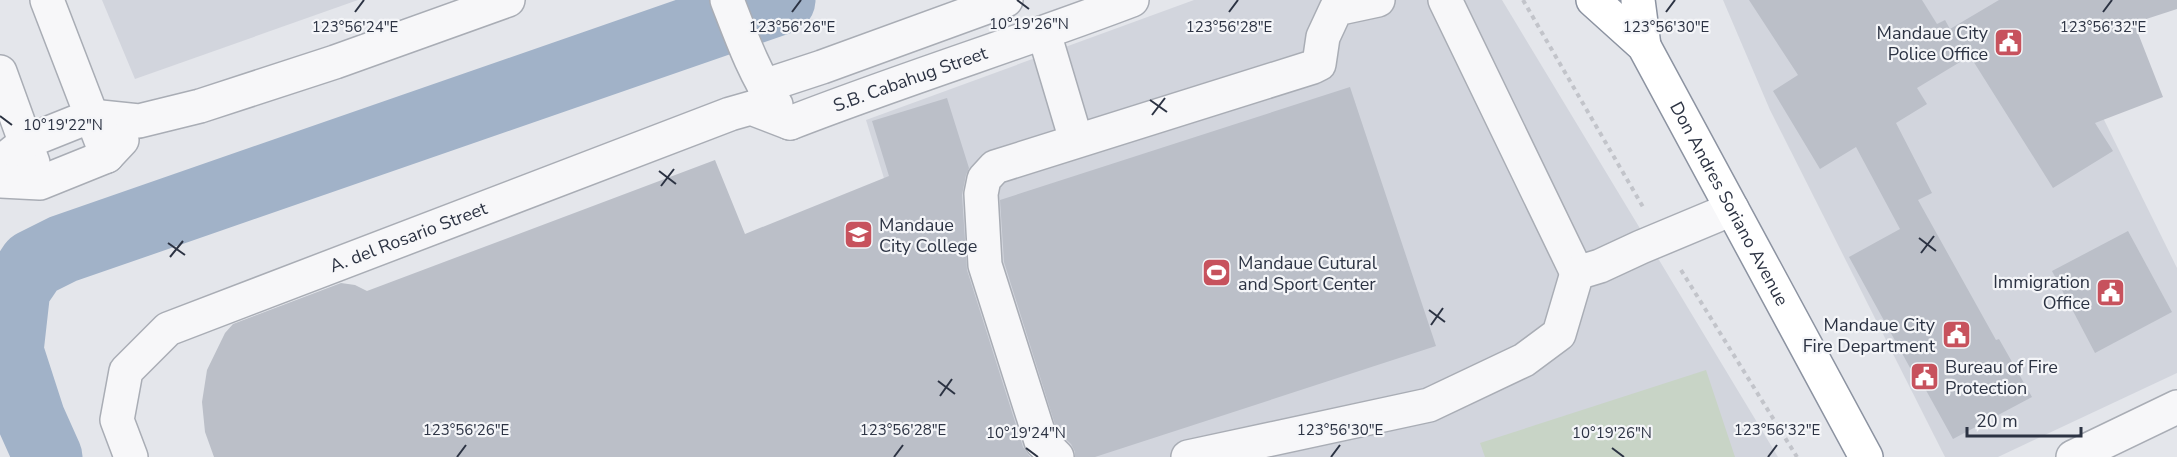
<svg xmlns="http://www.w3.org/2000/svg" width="2177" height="457" font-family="'Nunito Sans',sans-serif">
  <rect width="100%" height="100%" fill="#e4e6eb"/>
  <g fill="#d2d5dd">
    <polygon points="102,0 358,0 135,79"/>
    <polygon points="1194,0 1502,0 1778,457 970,457 866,120"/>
    <polygon points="1723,0 2045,0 2177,268 2177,373 1998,457 1945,457 1770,110"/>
  </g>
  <polygon fill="#c8d4c6" points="1706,370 1735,457 1485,457 1480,443"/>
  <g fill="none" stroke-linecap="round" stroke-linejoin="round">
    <polyline stroke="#a1b2c8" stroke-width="69" points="48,457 31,419 9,351 16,289 33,264 63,249 781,0"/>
  </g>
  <g fill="#bbbfc8">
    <polygon points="1749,0 1922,0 1937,24 1945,20 1950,29 1999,0 2177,0 2177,9 2134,23 2163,97 2095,123 2113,151 2053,188 1970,56 1917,88 1927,104 1896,123 1932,193 1918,200 1996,340 1999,339 2032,397 1953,439 1917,374 1914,375 1849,257 1900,229 1856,147 1820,169 1773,91 1798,75"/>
    <polygon points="1350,87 1436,346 1095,457 1075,457 1075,452 1071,444 1057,431 1004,262 1000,200"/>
    <polygon points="947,98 969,168 966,175 962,195 967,270 1023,447 1030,457 214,457 205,432 202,402 207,370 225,333 233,324 341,283 355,285 367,291 715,160 745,234 889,176 872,121"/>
    <polygon points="2128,231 2172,312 2095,353 2052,271"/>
  </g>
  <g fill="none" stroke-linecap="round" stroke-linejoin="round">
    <defs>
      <g id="minor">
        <polyline points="47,0 107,156"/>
        <path d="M727,0C741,36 754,73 776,105"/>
        <polyline points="1445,0 1577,273"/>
        <polyline points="1044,33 1076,140"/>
        <polyline points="0,72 33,163"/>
        <polyline points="764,86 822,67 1006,0"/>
        <path id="s1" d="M790,123C903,79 1019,43 1132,0"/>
        <polyline points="0,163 26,142 91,116 139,121 200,106 335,62 508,0"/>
        <polyline points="0,181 40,183 107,156 122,140"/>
        <path id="s2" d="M131,457L117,420L126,371L168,329L730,114L751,108L790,123"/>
        <polyline points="1057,457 1041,441 985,265 981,194 984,179 995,167 1313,67 1319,64 1323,37 1336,9 1378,0"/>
        <polyline points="1188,457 1429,405 1524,360 1559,334 1577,273 1600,266 1641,247 1732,209"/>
        <polyline points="2073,457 2177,407"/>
      </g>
      <g id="highway">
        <path id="s3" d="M1593,0L1644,46L1866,457"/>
        <polyline points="1638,0 1644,46"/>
      </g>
    </defs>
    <use href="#minor" stroke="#a9adb5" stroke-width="36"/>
    <use href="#highway" stroke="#8c93a1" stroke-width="36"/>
    <g stroke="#c2c4ca" stroke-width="4" stroke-dasharray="4.5 4.5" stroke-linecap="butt">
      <polyline points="1523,0 1643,207"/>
      <polyline points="1681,270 1797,457"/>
    </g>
    <use href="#minor" stroke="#f7f7f9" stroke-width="33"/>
    <use href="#highway" stroke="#fff" stroke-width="33"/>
  </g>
  <path fill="none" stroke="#2c3343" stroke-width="2" d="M1017,0L1029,9M355,12L364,0M792,12L801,0M1229,12L1238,0M1666,12L1675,0M2103,12L2112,0M1150,100L1167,112M1152,115L1165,98M0,116L12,125M659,171L676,184M661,186L674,169M1919,238L1936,251M168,243L185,255M1921,253L1934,236M170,257L183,241M1429,310L1445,322M1431,325L1443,308M938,381L955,394M940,396L952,379M1026,448L1038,457M1612,448L1624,457M457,457L466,445M894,457L903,445M1331,457L1340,445M1768,457L1777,445"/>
  <defs>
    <symbol id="civic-square" viewBox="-11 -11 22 22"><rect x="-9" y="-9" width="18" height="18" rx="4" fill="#c7525d" stroke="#f4f5f8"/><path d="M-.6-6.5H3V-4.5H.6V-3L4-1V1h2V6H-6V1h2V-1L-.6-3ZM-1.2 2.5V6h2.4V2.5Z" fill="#fff"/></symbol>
    <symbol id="university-square" viewBox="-11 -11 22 22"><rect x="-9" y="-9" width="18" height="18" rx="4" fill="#c7525d" stroke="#f4f5f8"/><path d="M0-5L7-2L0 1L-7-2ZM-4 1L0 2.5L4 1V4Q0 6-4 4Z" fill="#fff"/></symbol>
    <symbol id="stadium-square" viewBox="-11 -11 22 22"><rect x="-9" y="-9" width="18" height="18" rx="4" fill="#c7525d" stroke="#f4f5f8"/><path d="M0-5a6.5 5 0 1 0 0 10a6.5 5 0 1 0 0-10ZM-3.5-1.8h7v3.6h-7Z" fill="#fff"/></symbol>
  </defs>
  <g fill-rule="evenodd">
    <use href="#civic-square" x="1992" y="26" width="33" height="33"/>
    <use href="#university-square" x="842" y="218" width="33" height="33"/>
    <use href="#stadium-square" x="1200" y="256" width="33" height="33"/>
    <use href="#civic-square" x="2094" y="276" width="33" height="33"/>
    <use href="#civic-square" x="1940" y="318" width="33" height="33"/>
    <use href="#civic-square" x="1908" y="360" width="33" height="33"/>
  </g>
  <g text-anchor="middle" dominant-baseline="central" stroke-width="4.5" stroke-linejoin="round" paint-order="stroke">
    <g font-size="18" fill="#2c3343" stroke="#f4f5f8" text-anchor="end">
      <text x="1988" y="33">Mandaue City<tspan x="1988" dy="21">Police Office</tspan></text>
      <text x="879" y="225" text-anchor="start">Mandaue<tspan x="879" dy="21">City College</tspan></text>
      <text x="1238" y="263" text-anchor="start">Mandaue Cutural<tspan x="1238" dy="21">and Sport Center</tspan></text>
      <text x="2090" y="282">Immigration<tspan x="2090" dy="21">Office</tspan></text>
      <text x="1935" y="325">Mandaue City<tspan x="1935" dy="21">Fire Department</tspan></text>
      <text x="1945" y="367" text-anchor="start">Bureau of Fire<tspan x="1945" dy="21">Protection</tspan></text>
    </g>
    <g font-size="18" fill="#2c3343" stroke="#f4f5f8">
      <text stroke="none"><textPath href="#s1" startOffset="128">S.B. Cabahug Street</textPath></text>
      <text stroke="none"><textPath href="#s3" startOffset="248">Don Andres Soriano Avenue</textPath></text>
      <text stroke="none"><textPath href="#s2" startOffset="406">A. del Rosario Street</textPath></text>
    </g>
  </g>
  <g font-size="15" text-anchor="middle" fill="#2c3343" stroke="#f4f5f8" stroke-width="4.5" stroke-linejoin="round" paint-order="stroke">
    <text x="1029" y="29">10°19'26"N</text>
    <text x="355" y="32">123°56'24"E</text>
    <text x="792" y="32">123°56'26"E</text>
    <text x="1229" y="32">123°56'28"E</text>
    <text x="1666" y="32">123°56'30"E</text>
    <text x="2103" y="32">123°56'32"E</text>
    <text x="63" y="130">10°19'22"N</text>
    <text x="466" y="435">123°56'26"E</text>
    <text x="903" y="435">123°56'28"E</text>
    <text x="1340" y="435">123°56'30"E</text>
    <text x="1777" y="435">123°56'32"E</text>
    <text x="1026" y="438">10°19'24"N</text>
    <text x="1612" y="438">10°19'26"N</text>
  </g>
  <path d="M1967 427v9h114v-9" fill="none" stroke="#2c3343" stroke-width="3"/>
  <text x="1976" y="427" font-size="18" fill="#2c3343" stroke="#f4f5f8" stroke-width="4.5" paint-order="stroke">20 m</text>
</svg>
